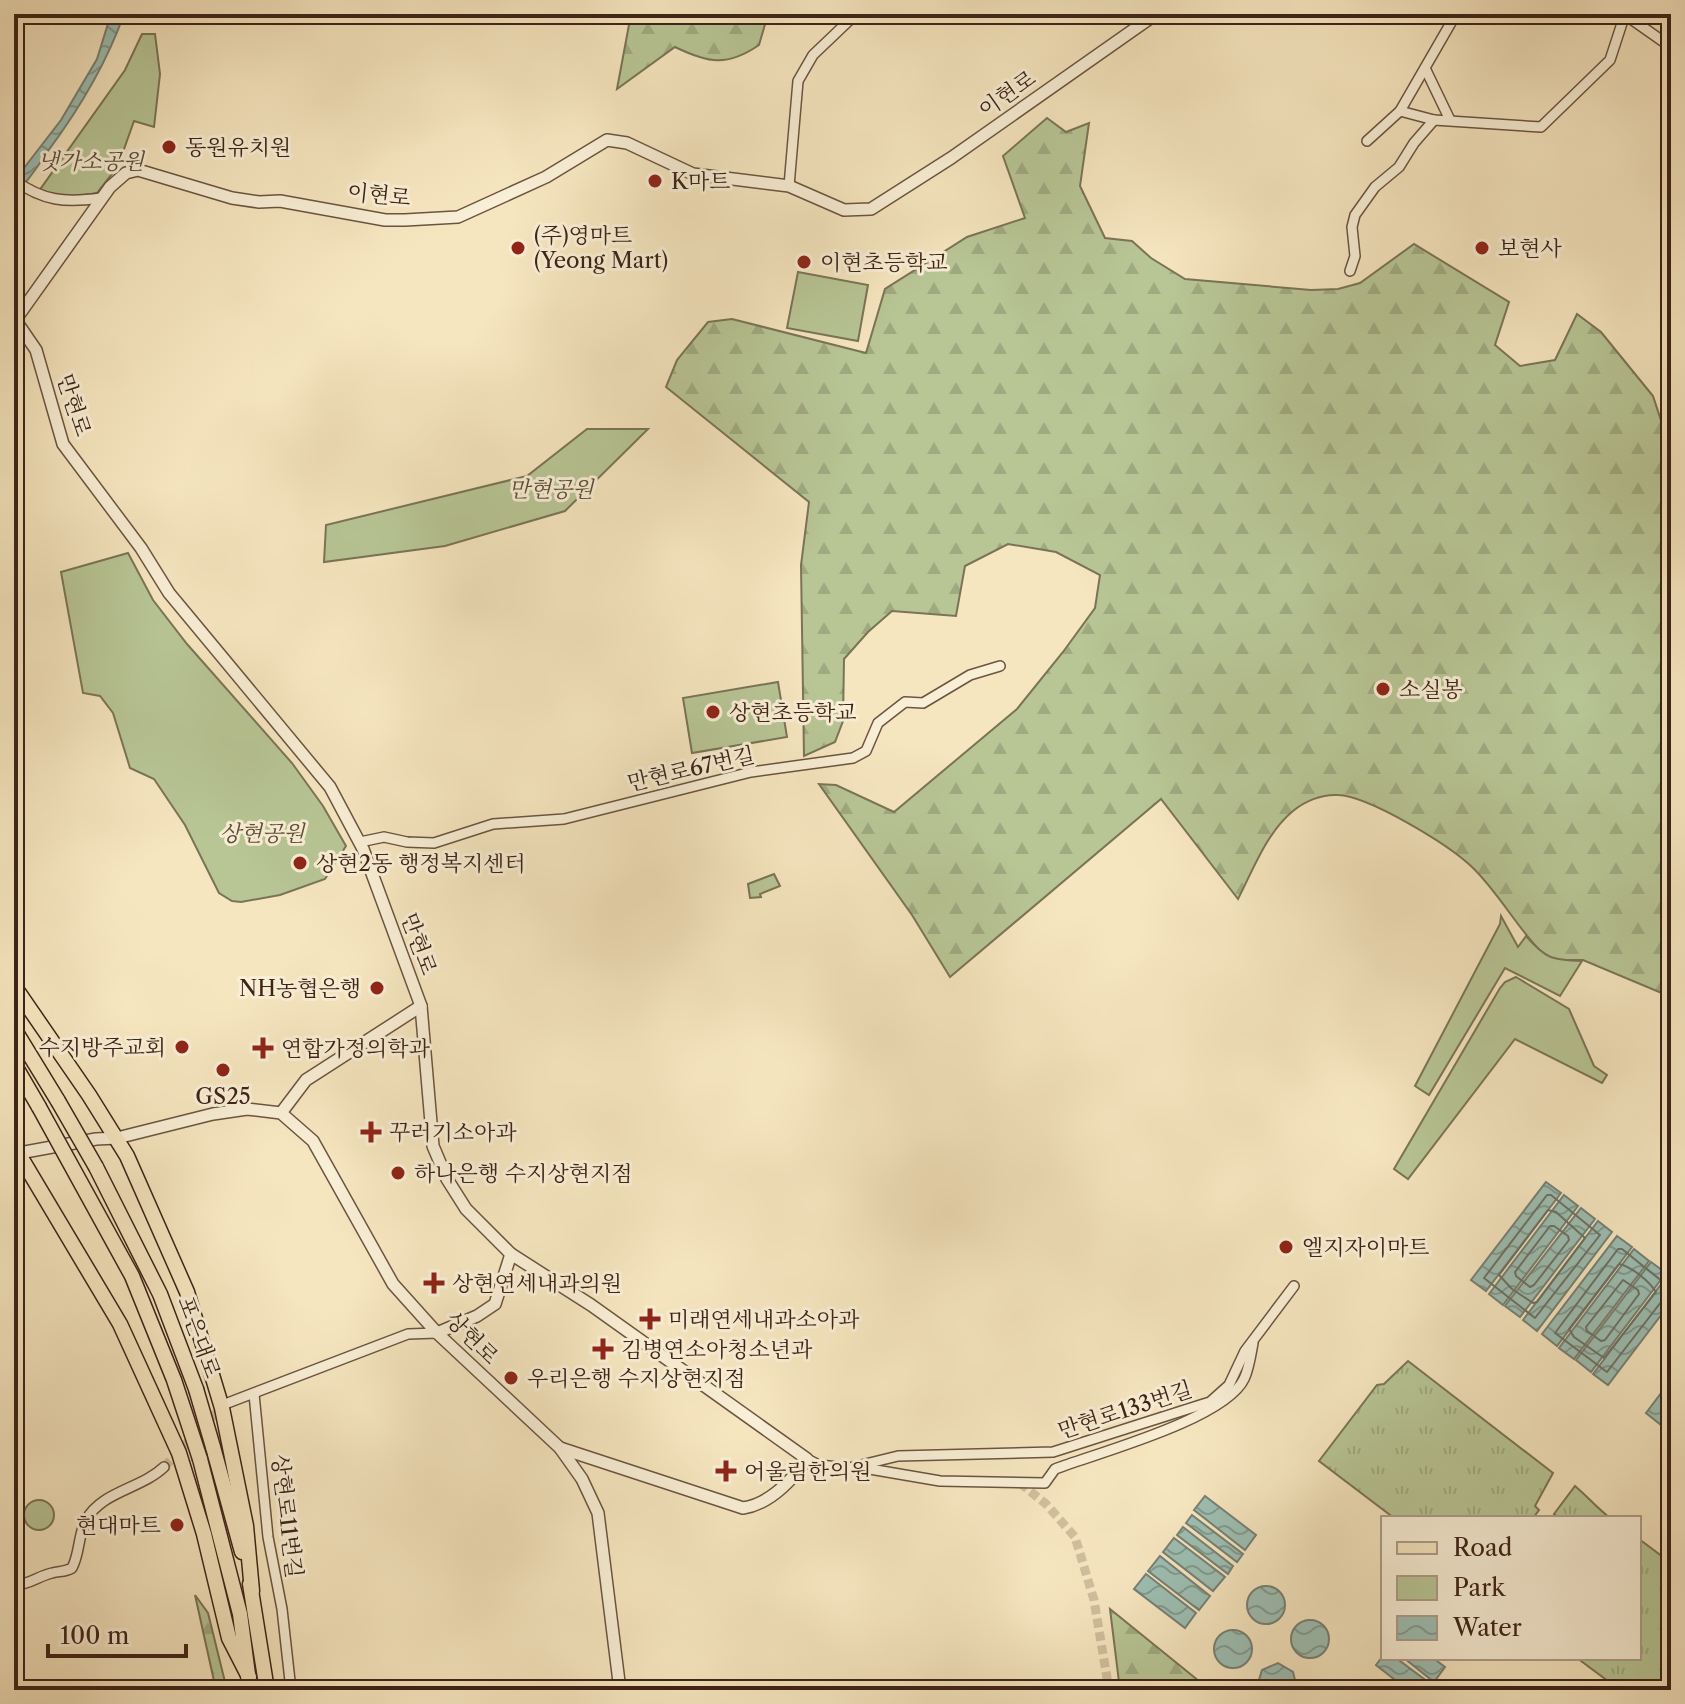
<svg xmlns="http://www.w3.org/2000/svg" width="1685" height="1704" font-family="'Libre Caslon Text','Noto Serif KR',serif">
  <defs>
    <pattern id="grass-tufts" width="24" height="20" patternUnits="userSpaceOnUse" patternTransform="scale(2)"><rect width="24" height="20" fill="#b8c696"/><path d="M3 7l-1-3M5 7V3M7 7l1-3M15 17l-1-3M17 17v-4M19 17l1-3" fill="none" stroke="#9faa81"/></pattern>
    <pattern id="forest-firs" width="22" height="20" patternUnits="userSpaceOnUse" patternTransform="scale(2)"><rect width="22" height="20" fill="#b8c696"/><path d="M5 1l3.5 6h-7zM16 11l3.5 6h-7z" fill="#9faa81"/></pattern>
    <pattern id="water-waves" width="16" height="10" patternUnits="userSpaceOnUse" patternTransform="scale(2)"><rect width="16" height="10" fill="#9dbfb3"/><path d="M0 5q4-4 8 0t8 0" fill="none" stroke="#819b91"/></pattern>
  </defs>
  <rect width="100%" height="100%" fill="#f6e6c0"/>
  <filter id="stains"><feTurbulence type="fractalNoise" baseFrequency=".0025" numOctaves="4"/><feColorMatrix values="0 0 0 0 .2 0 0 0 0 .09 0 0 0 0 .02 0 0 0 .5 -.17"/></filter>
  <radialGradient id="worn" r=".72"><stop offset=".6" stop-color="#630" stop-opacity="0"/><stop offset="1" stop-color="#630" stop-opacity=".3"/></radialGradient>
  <g fill="url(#grass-tufts)" stroke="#7a7456" stroke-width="2">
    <polygon points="1408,1361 1553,1473 1535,1506 1539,1510 1533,1518 1394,1518 1319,1461 1377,1385 1384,1384"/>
    <path d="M1575,1486C1588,1497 1597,1508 1610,1518H1559L1554,1514Z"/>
    <polygon points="1639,1539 1671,1563 1671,1681 1664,1690 1620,1690 1577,1658 1639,1658"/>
  </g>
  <g fill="url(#forest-firs)" stroke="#7a7456" stroke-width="2">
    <path d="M631,14H768L759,45C727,67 708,63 675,47L617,89Z"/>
    <path d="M1047,118L1066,132L1089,123L1080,186L1105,238L1132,241L1151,258L1185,279L1311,290L1338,289L1360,283L1414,244L1509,302L1495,345L1520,366L1555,360L1577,314L1601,332L1653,396L1671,451V997L1583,960H1557L1546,957C1518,930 1500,894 1472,867C1449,845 1369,796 1338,795C1322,794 1305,801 1293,811C1267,832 1253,870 1238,899L1161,799L950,977L912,915L819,784L836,785L894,812L1017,709L1063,652L1095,608L1100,575L1056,552L1008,544L965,566L956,616L892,611L868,632L844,659L843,721L835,742L804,756L801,565L809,502L666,387L677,360L708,322L732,319L866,353L885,289L967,237L1025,218L1003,156Z"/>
    <polygon points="195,1595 208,1613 227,1690 216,1690"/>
    <polygon points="1110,1609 1210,1690 1120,1690"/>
  </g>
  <g fill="#b8c696" stroke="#7a7456" stroke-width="2">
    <polygon points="142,34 155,34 160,74 154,127 134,121 118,166 97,193 66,198 39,191 125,70"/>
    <polygon points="798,272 868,285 858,341 787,328"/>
    <polygon points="587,429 648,429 565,511 445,546 324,562 326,525 527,476"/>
    <polygon points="128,553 153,600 187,644 292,763 323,806 346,846 325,879 280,895 241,902 232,901 219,893 185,825 154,779 130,768 113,713 100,696 83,693 61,572"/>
    <polygon points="778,682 787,737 692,753 683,698"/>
    <polygon points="774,874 780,886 760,894 761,897 750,898 748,884"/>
    <path d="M1501,916L1518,947L1526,936C1546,959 1552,960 1582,961L1560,996L1505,968L1429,1095L1415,1086L1500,924Z"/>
    <polygon points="1516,977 1569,1009 1594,1066 1607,1075 1602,1083 1515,1039 1408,1179 1394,1169 1500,988 1505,982"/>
    <circle cx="39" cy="1515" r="15"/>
  </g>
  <g fill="url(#water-waves)" stroke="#778175" stroke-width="2">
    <path d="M111,14H124C106,65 80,108 48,151C37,167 27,183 14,196V181L61,120L97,59Z"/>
    <polygon points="1546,1182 1561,1193 1486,1291 1471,1280"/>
    <polygon points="1564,1195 1578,1206 1503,1305 1489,1294"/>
    <polygon points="1581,1208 1595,1219 1520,1317 1505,1306"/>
    <polygon points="1598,1221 1612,1232 1537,1331 1523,1320"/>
    <polygon points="1617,1236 1632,1247 1557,1346 1542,1334"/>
    <polygon points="1634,1249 1649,1261 1574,1359 1559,1348"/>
    <polygon points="1651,1262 1666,1273 1591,1372 1576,1360"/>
    <polygon points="1668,1275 1671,1277 1671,1302 1608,1385 1593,1374"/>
    <polygon points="1671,1380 1671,1411 1661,1425 1646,1413"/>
    <polygon points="1205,1496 1256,1535 1245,1550 1194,1510"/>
    <polygon points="1192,1515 1243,1554 1237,1562 1186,1523"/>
    <polygon points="1183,1527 1233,1566 1228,1574 1177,1535"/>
    <polygon points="1174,1538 1225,1577 1213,1591 1163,1552"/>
    <polygon points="1160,1556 1210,1596 1199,1610 1148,1571"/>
    <polygon points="1146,1574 1196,1613 1185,1628 1134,1589"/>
    <circle cx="1266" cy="1605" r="19"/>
    <circle cx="1310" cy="1639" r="19"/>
    <circle cx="1233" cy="1649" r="19"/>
    <polygon points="1383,1656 1396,1658 1432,1685 1428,1690 1408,1690 1376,1665"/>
    <polygon points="1404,1658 1433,1658 1445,1667 1434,1682"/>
    <polygon points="1278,1663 1293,1672 1296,1684 1295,1690 1259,1690 1258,1683 1262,1670"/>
  </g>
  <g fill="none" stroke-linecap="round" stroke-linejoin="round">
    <g stroke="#6d7165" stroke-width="2">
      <polygon points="1547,1195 1551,1195 1600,1235 1535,1318 1484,1278"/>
      <polygon points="1548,1210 1556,1212 1585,1238 1537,1302 1533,1303 1512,1289 1499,1275"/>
      <polygon points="1550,1226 1554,1226 1568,1236 1569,1240 1534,1285 1530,1287 1516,1276 1515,1272"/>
      <path d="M1619,1264C1632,1267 1649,1281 1656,1292L1604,1358L1574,1337L1569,1329Z"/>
      <polygon points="1623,1280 1638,1290 1639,1294 1605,1340 1601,1341 1587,1331 1586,1327"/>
      <polyline points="1671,1283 1663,1282 1622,1249 1618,1249 1555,1333 1607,1372 1661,1302 1671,1299"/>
    </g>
    <g stroke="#d1bf9e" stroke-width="9" stroke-dasharray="9 4.5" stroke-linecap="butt">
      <polyline points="164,1467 223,1406"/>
      <polyline points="1020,1483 1046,1504 1075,1537 1094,1600 1109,1690"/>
    </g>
    <defs>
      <g id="minor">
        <polyline points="1624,14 1671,47"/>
        <polyline points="1425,68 1450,120"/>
        <polyline points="1400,111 1434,120 1541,127 1610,60 1625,14"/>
        <polyline points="1367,141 1400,111 1456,14"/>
        <path d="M14,180C43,201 65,203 101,198"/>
        <polyline points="789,186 798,81 813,55 856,14"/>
        <polyline points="1350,271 1355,256 1352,227 1355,215 1375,187 1399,167 1414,143 1434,120"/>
        <polyline points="360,842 384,837 407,842 434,843 493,824 564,819 751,772 853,758 866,751 878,723 905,702 923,703 970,675 1000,666"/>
        <polyline points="254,1394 268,1537 282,1609 291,1690"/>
        <polyline points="225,1404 408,1334 437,1333"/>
        <polyline points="807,1459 819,1465 849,1468 898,1456 1053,1452 1194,1407 1210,1402 1229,1385 1245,1351 1294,1286"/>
        <path d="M864,1468L940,1481L1045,1483L1055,1469C1097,1453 1225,1419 1244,1379C1249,1369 1251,1354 1253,1343"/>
        <path d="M14,1585C30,1585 38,1576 52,1573C60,1571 65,1572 72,1568C80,1553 78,1535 86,1520C102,1491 141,1489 164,1467"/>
      </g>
      <g id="tertiary">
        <path d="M14,318L36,350L63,444L141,548L169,593L330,787L363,849L421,1006L433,1146L447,1179L466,1209L511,1254L591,1305L807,1459C792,1480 770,1504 743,1508L560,1448"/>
        <polyline points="16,319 110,187 126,173 138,170 232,198 259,202 280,201 385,220 405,220 458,217 546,177 607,140 627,143 693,174 789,186 844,210 871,209 951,158 1156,14"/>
        <polyline points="281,1113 306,1080 421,1006"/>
        <polyline points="14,1154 96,1139 117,1138 213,1114 247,1109 281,1113 313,1141 393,1284 437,1333 560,1448 582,1479 598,1513 620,1690"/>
        <polyline points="437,1333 477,1316 495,1304 511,1254"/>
      </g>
      <g id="primary">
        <polyline points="14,986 89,1095 127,1156 187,1292 222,1408 246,1526 252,1591"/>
        <polyline points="14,1029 58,1101"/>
        <polyline points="14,1064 39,1107"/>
        <polyline points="14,1146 120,1324 179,1453 204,1534 229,1638 249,1677"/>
        <polyline points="96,1167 160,1294 196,1389"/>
        <polyline points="213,1447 242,1552"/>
        <polyline points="200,1459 240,1614 250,1690"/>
        <polyline points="250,1584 267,1690"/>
      </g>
    </defs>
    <use href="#minor" stroke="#6b5441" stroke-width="12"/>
    <use href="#tertiary" stroke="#6b5441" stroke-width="14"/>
    <use href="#primary" stroke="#3d2317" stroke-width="17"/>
    <use href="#minor" stroke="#f9efd6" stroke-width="9"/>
    <use href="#tertiary" stroke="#f9efd6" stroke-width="11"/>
    <use href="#primary" stroke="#f6e6c0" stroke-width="14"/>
    <defs>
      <g id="primary-bridge">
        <polyline points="58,1101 96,1167"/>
        <polyline points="39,1107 132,1276 174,1380 200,1459"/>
        <polyline points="196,1389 213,1447"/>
      </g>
    </defs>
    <use href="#primary-bridge" stroke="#3d2317" stroke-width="17" stroke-linecap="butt"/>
    <use href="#primary-bridge" stroke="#f6e6c0" stroke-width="14"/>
  </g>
  <g fill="#8f2418" stroke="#f9efd6" stroke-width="3">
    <circle cx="169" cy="147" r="8"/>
    <circle cx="655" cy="181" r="8"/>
    <circle cx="518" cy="248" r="8"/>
    <circle cx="1482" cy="248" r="8"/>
    <circle cx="804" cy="262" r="8"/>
    <circle cx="1383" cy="689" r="8"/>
    <circle cx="713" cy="712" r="8"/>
    <circle cx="300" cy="863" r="8"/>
    <circle cx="377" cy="988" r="8"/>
    <circle cx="182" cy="1047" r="8"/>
    <path d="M259 1036h8v8h8v8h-8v8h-8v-8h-8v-8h8z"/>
    <circle cx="223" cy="1070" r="8"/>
    <path d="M367 1120h8v8h8v8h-8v8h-8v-8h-8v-8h8z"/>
    <circle cx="398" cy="1173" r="8"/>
    <circle cx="1286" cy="1247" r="8"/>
    <path d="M430 1271h8v8h8v8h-8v8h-8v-8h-8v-8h8z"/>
    <path d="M646 1307h8v8h8v8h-8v8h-8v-8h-8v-8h8z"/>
    <path d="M599 1337h8v8h8v8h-8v8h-8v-8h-8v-8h8z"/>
    <circle cx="511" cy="1378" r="8"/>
    <path d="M722 1459h8v8h8v8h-8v8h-8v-8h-8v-8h8z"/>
    <circle cx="177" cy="1525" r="8"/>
  </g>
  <g text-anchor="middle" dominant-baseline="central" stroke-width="6" stroke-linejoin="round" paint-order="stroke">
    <g font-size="22" fill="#3d2317" stroke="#f9efd6">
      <text transform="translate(1007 94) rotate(-35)">이현로</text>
      <text transform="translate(379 195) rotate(6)">이현로</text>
      <text transform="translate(74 405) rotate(72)">만현로</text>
      <text transform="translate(691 769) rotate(-13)">만현로67번길</text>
      <text transform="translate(419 944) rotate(70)">만현로</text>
      <text transform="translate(199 1337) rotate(70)">포은대로</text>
      <text transform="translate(472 1338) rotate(45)">상현로</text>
      <text transform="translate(1125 1410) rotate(-18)">만현로133번길</text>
      <text transform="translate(287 1516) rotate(83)">상현로11번길</text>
    </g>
    <g font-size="22" fill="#3d2317" stroke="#f9efd6" text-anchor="start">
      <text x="185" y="147">동원유치원</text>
      <text x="671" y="181">K마트</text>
      <text x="534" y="235">(주)영마트<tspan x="534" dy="25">(Yeong Mart)</tspan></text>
      <text x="1498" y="248">보현사</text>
      <text x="820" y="262">이현초등학교</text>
      <text x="1399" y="689">소실봉</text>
      <text x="729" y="712">상현초등학교</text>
      <text x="316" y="863">상현2동 행정복지센터</text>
      <text x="361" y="988" text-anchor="end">NH농협은행</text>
      <text x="166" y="1047" text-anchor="end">수지방주교회</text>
      <text x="281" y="1048">연합가정의학과</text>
      <text x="223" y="1096" text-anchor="middle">GS25</text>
      <text x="389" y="1132">꾸러기소아과</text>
      <text x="414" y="1173">하나은행 수지상현지점</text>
      <text x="1302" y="1247">엘지자이마트</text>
      <text x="452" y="1283">상현연세내과의원</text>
      <text x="668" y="1319">미래연세내과소아과</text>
      <text x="621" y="1349">김병연소아청소년과</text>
      <text x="527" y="1378">우리은행 수지상현지점</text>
      <text x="744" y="1471">어울림한의원</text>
      <text x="161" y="1525" text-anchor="end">현대마트</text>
    </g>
    <g font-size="22" font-style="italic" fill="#5c4c37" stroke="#f9efd6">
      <text x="91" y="161">냇가소공원</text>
      <text x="551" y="489">만현공원</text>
      <text x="262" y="833">상현공원</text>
    </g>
  </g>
  <rect width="1685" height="1704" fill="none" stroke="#f6e6c0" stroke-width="48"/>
  <rect x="16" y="16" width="1653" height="1672" fill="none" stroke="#3d2317" stroke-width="4"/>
  <rect x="24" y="24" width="1637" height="1656" fill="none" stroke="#3d2317" stroke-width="2"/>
  <rect x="1381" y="1516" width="260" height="144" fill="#f9efd6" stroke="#ae9d8a" stroke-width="2"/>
  <rect x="1397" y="1542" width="40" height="12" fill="#f6e6c0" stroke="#ae9d8a" stroke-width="2"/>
  <text x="1453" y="1556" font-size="24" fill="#3d2317">Road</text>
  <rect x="1397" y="1576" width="40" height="24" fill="#b8c696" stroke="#ae9d8a" stroke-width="2"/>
  <text x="1453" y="1596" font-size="24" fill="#3d2317">Park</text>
  <rect x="1397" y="1616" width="40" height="24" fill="url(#water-waves)" stroke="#ae9d8a" stroke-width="2"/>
  <text x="1453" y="1636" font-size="24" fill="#3d2317">Water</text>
  <path d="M48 1644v12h138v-12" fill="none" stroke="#3d2317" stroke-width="4"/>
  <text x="60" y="1644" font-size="24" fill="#3d2317" stroke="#f9efd6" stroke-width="6" paint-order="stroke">100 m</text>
  <rect width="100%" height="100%" filter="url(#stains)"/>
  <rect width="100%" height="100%" fill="url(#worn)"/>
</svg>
